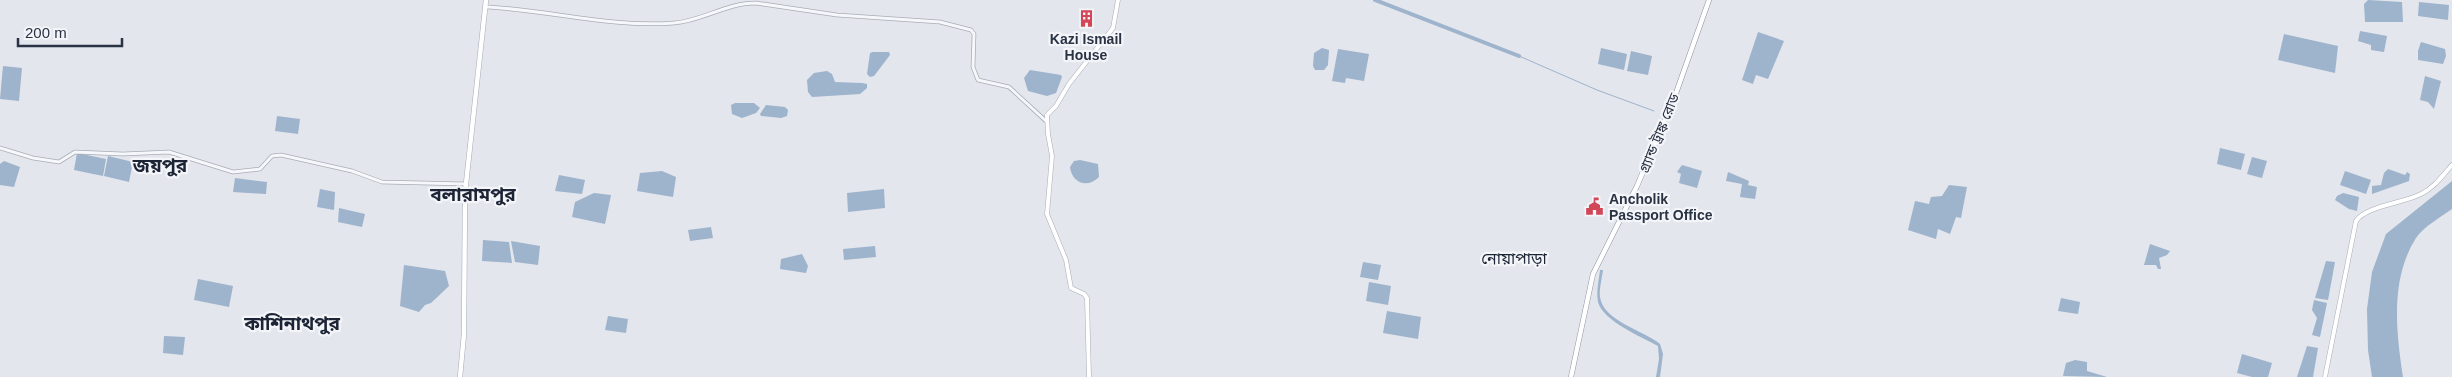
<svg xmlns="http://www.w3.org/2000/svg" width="2452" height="377" font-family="Helvetica,'Noto Sans Bengali',sans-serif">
  <rect width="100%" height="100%" fill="#e3e6ec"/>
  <g fill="#9eb3cc">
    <polygon points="2368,0 2402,2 2403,22 2365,22 2364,4"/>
    <polygon points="2419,2 2449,5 2448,20 2418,16"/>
    <polygon points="2360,31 2387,36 2384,52 2371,50 2371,45 2358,41"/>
    <polygon points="1758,32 1784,41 1768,79 1756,75 1753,84 1742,80"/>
    <polygon points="2284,34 2338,46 2335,73 2278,60"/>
    <polygon points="2421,42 2445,49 2446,56 2443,64 2418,60 2418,51"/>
    <polygon points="1322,48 1329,50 1328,65 1324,70 1315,70 1313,66 1314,53"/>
    <polygon points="1601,48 1627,54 1624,70 1598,64"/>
    <polygon points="1338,49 1369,54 1364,81 1346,78 1345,83 1332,81"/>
    <polygon points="1631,51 1652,56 1648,75 1627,71"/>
    <polygon points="873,52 889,52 890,55 874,76 870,77 867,74 870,53"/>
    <polygon points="3,66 22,68 19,101 0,99"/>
    <polygon points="1030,70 1061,75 1062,77 1056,93 1047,96 1028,91 1024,78"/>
    <polygon points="827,71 832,74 835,82 862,83 867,84 867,88 860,94 812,97 808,92 807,80 814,73"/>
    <polygon points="2425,76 2441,81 2434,109 2428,102 2420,100"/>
    <polygon points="735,103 754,103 760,108 756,113 742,118 732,114 731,105"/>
    <polygon points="766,105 785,107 788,110 787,116 781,118 761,116 760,114"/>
    <polygon points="277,116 300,119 298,134 275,131"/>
    <polygon points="2220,148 2245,154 2241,170 2217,164"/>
    <polygon points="77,153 106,159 103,176 74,170"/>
    <polygon points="108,156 133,162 129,182 104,176"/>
    <polygon points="2252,157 2267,161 2262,178 2247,174"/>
    <path d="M1080,160L1098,164L1099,177C1087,189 1072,183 1070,167L1074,161Z"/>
    <polygon points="4,161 20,167 14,187 0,185 0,164"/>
    <polygon points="1682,165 1702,171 1697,188 1679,183 1681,174 1677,172"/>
    <polygon points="2388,169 2405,175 2407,172 2410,174 2409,181 2372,194 2372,186 2381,185 2384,173"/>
    <polygon points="662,171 676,177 673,197 637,191 640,173"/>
    <polygon points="2345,171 2371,180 2366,194 2340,185"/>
    <polygon points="1728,172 1749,181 1748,185 1757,187 1755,199 1740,197 1742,184 1726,181"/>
    <polygon points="559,175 585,180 582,194 555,191"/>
    <polygon points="235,178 267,182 266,194 233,192"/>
    <path d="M2452,181V209C2441,217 2423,227 2416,238C2390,279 2396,331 2403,377H2372L2368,350L2367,309L2372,272L2386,234Z"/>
    <polygon points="1949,185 1967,187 1961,218 1956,217 1950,234 1938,229 1936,239 1908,230 1915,201 1929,204 1931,197 1942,196"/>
    <polygon points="320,189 335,192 334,210 317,207"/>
    <polygon points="884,189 885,208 848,212 847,193"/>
    <polygon points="594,193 611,195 605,224 572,217 575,202"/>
    <polygon points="2343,193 2359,197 2357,211 2349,209 2335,200 2337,196"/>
    <polygon points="339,208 365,214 362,227 338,222"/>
    <polygon points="711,227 713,238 690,241 688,230"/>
    <polygon points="483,240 509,242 512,263 482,261"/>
    <polygon points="511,241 540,246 538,265 515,262"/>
    <polygon points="2150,244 2170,251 2167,255 2159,258 2161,269 2158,269 2156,265 2144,265"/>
    <polygon points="875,246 876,257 844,260 843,249"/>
    <polygon points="802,254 808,266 806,273 780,269 781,259"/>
    <polygon points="2326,261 2335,262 2328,300 2315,298"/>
    <polygon points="1363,262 1381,265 1378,280 1360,277"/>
    <polygon points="404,265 445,271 449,286 431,303 425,305 419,312 400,306"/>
    <path d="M1600,270H1603C1602,278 1599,289 1600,297C1603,321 1645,331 1660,344L1663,354L1660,377H1656L1659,359L1658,346C1642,337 1603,321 1598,302C1596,292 1599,279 1600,270Z"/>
    <polygon points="198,279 233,286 229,307 194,300"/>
    <polygon points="1369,282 1391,286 1388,305 1366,301"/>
    <polygon points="2061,298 2080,302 2078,314 2058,311"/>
    <polygon points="2314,300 2327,303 2320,337 2312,335 2317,318 2312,310"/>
    <polygon points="1387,311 1421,317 1418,339 1383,333"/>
    <polygon points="608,316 628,319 626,333 605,330"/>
    <polygon points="164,336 185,337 183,355 163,353"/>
    <polygon points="2307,346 2318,348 2313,377 2297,377"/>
    <polygon points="2242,354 2272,363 2268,377 2252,377 2237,373"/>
    <polygon points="2075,360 2087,362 2087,371 2107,377 2063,376 2066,363"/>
  </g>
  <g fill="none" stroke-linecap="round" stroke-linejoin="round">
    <polyline stroke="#9eb3cc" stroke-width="1" points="1519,56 1597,90 1654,111"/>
    <polyline stroke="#9eb3cc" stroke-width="4" points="1375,0 1519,56"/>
    <defs>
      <g id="tertiary">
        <path d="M487,7C549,10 612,28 674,23C702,21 726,3 756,3L837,15L940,22L971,30L974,34L973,67L978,80L1009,87L1046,121"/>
        <polyline points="0,148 33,158 59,162 75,152 123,154 169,152 233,172 260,169 272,156 281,155 352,171 382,182 466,184"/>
      </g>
      <g id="secondary">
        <polyline points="1089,377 1087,298 1084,294 1071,288 1066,260 1047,214 1052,156 1048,134 1047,115 1056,106 1069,84 1113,28 1118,0"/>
        <path d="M2325,377L2356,221C2366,206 2404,203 2421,194C2434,188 2442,176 2452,165"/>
      </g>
      <polyline id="primary" points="460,377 464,334 465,193 486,0"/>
      <polyline id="trunk" points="1571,377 1593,274 1637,186 1675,96 1709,0"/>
    </defs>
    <use href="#tertiary" stroke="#a8adb6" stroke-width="4.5"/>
    <use href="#secondary" stroke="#a8adb6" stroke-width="5"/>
    <use href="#primary" stroke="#a2aab8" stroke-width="5.5"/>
    <use href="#trunk" stroke="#8a93a3" stroke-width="5.5"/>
    <use href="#tertiary" stroke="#f6f7fa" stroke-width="3"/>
    <use href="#secondary" stroke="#fff" stroke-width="4"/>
    <use href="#primary" stroke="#fff" stroke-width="4.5"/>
    <use href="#trunk" stroke="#fff" stroke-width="4.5"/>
  </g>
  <defs>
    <symbol id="building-bare" viewBox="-9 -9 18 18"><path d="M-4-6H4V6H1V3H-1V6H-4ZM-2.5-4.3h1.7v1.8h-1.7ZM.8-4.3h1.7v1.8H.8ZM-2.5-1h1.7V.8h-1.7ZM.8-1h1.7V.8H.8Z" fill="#d24758" stroke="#f3f5f9" stroke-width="2.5" paint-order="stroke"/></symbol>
    <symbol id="civic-bare" viewBox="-9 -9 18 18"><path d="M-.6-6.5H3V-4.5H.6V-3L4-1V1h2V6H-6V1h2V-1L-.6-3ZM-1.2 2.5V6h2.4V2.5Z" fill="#d24758" stroke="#f3f5f9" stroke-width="2.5" paint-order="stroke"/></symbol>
  </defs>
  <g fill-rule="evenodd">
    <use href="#building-bare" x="1074" y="6" width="25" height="25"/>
    <use href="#civic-bare" x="1582" y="194" width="25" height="25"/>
  </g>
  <g text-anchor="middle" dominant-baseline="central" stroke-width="4.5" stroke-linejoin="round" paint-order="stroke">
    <g font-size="14" font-weight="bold" fill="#2a3344" stroke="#f3f5f9">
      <text x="1086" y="39">Kazi Ismail<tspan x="1086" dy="16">House</tspan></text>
      <text x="1609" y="199" text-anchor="start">Ancholik<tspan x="1609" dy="16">Passport Office</tspan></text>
    </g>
    <g font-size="14" fill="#2a3344" stroke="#f3f5f9">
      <text transform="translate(1659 133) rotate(-68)">গ্র্যান্ড ট্রাঙ্ক রোড</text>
    </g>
    <g font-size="16" fill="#1c2435" stroke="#f3f5f9">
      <text x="1514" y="258">নোয়াপাড়া</text>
    </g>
    <g font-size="19" font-weight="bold" fill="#1c2435" stroke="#f3f5f9">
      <text x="160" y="165">জয়পুর</text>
      <text x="473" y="194">বলারামপুর</text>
      <text x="292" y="323">কাশিনাথপুর</text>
    </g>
  </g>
  <path d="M18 38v8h104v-8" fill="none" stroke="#2a3344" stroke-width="2.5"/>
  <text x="25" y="38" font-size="15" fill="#2a3344" stroke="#f3f5f9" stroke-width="4" paint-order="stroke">200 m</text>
</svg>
